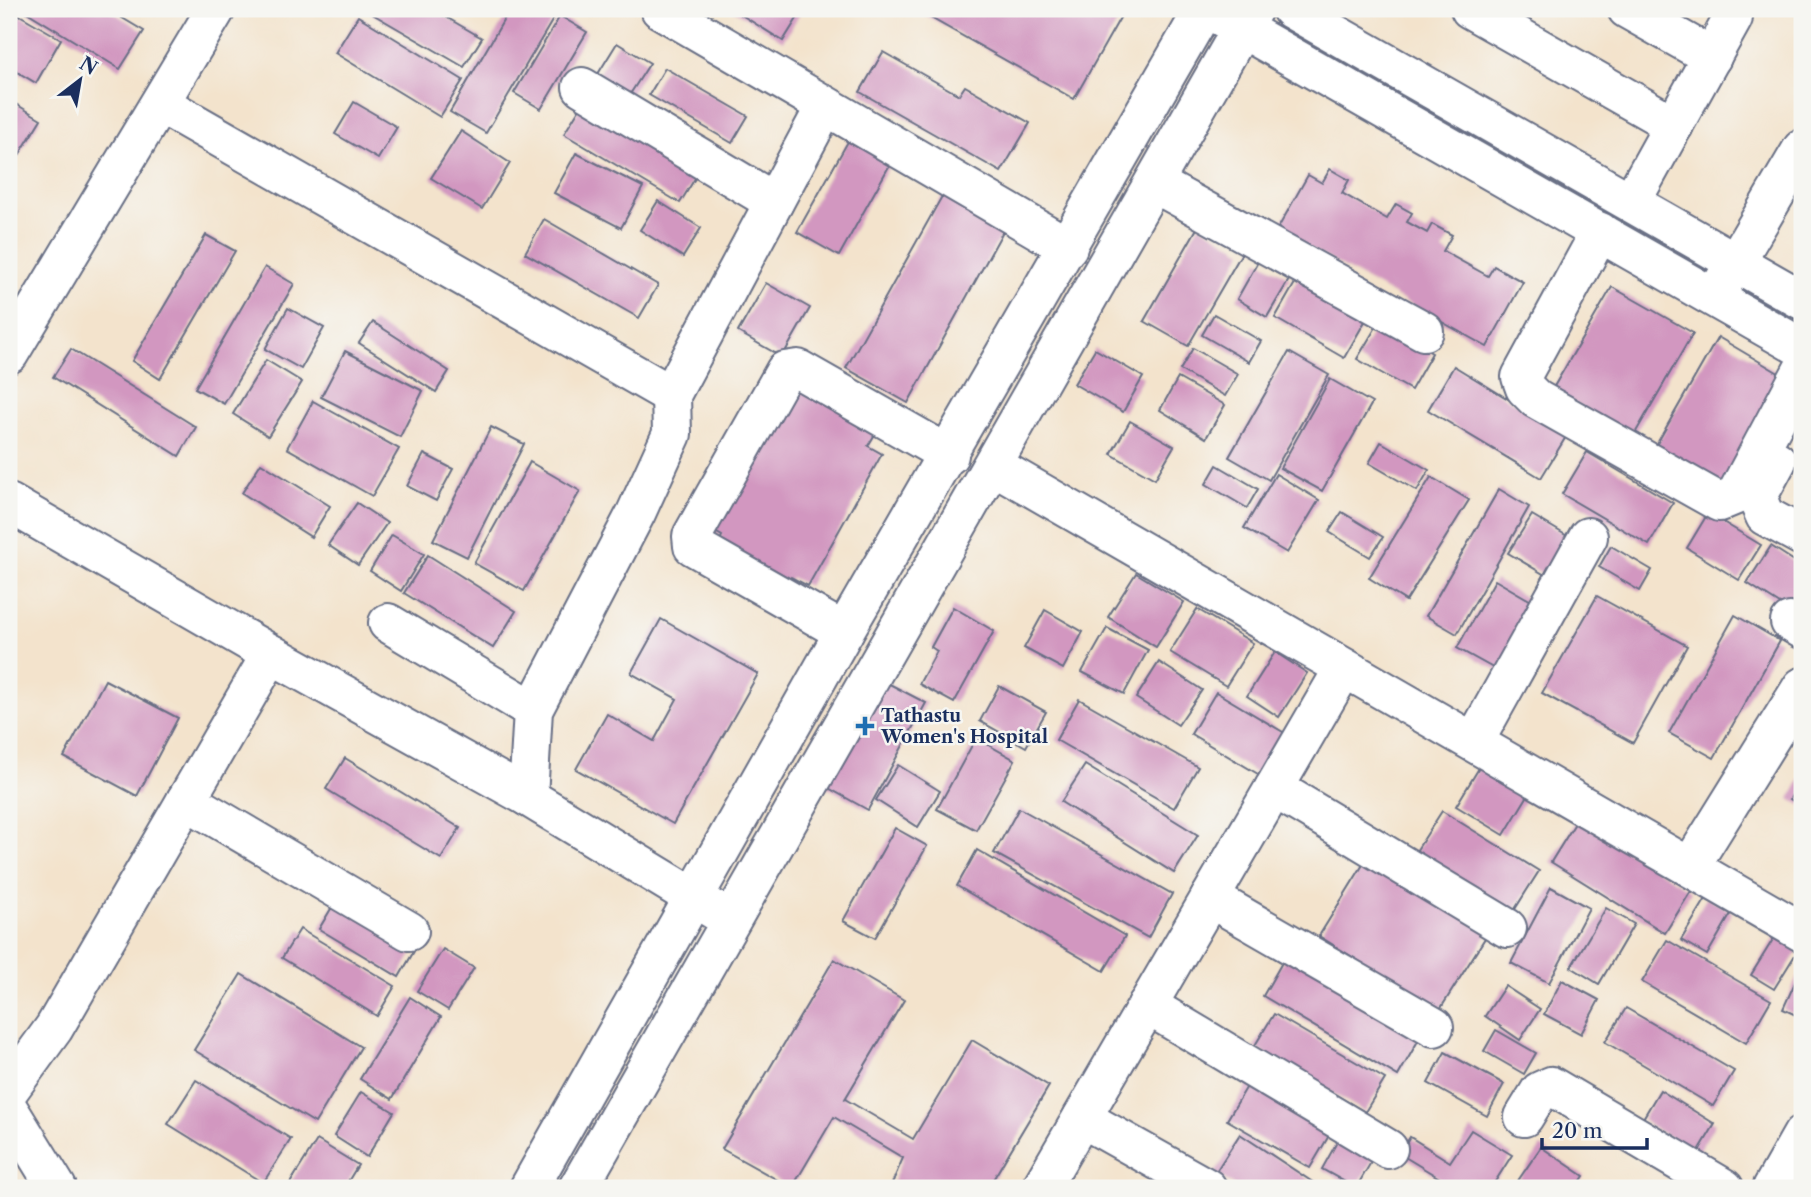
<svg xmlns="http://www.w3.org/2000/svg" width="1811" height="1197" font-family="'Libre Caslon Text',serif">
  <rect width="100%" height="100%" fill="#f6f6f2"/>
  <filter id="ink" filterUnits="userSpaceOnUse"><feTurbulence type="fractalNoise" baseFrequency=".0143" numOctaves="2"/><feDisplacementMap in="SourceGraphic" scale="14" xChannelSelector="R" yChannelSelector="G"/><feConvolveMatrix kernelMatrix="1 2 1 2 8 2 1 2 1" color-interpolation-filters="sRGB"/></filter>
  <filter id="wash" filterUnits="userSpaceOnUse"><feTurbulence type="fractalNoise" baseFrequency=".00686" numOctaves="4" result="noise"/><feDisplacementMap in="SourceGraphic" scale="28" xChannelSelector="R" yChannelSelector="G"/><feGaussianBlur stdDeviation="1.57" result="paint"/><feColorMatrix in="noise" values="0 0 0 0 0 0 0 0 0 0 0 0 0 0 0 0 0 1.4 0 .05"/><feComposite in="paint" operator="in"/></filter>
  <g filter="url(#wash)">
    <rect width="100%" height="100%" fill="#f3e3cc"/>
    <g id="blocks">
      <g fill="#d297c0">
        <polygon points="9,9 61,39 36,83 9,67"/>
        <polygon points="22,9 107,9 144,31 120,69"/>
        <polygon points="364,9 432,9 482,38 464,67"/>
        <polygon points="510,9 559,9 486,133 450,112"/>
        <polygon points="732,9 803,9 783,41"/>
        <polygon points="915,9 1125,9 1074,99"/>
        <polygon points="358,16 463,80 440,117 335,53"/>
        <polygon points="560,16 587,32 541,109 514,93"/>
        <polygon points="617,43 650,63 625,102 593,82"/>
        <polygon points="883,52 959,95 965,86 1030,123 1001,172 860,92"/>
        <polygon points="665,68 748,116 732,143 649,95"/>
        <polygon points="9,100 41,119 16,160 9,156"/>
        <polygon points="354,102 397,127 378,159 335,134"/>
        <polygon points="581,106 697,175 680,203 564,134"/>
        <polygon points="855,129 897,152 839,256 797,232"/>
        <polygon points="461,131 510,163 482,209 431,178"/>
        <polygon points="576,153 643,187 621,228 554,193"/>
        <polygon points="1330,169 1349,180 1342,193 1387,219 1396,204 1412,213 1407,222 1427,233 1432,224 1452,235 1443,251 1488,276 1494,266 1523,282 1487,347 1277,230 1308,175 1322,183"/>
        <polygon points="946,189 1007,224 908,403 846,368"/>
        <polygon points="658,201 701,228 683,257 640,230"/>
        <polygon points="544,219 658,285 639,318 525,253"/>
        <polygon points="1199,225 1243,251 1188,346 1144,321"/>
        <polygon points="206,235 235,251 160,379 132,361"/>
        <polygon points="1259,260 1290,278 1267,317 1237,299"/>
        <polygon points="265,267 294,284 224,404 195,388"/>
        <polygon points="1299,276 1368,316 1344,358 1275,318"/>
        <polygon points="766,283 810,308 782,357 738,332"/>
        <polygon points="1612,287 1693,333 1633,437 1552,390"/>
        <polygon points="288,308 324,328 301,369 265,349"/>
        <polygon points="1214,314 1261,341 1249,362 1202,335"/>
        <polygon points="373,322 449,371 436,392 359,343"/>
        <polygon points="1379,322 1432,353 1411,390 1357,359"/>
        <polygon points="1718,337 1787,378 1724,487 1655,447"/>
        <polygon points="1193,348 1238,374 1225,396 1180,370"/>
        <polygon points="71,349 196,427 179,456 53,377"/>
        <polygon points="1095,349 1143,377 1123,412 1074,384"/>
        <polygon points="345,351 423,391 400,437 321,397"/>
        <polygon points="1289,352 1329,375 1269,480 1229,457"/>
        <polygon points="266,360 302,382 268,436 233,414"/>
        <polygon points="1454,366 1567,435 1541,478 1428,410"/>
        <polygon points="790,377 878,429 868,446 882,454 808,586 791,577 782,593 716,551 722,536 703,525"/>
        <polygon points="1178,378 1225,405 1206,438 1160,410"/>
        <polygon points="1330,379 1372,403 1322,491 1280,468"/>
        <polygon points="313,401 399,449 372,496 287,448"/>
        <polygon points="1130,421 1174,446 1155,479 1111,454"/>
        <polygon points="491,427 524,444 467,557 433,540"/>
        <polygon points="1381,442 1429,470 1417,491 1369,463"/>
        <polygon points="1587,452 1673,503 1649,545 1562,494"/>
        <polygon points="424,454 453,469 436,501 407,486"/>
        <polygon points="530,462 580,491 524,591 474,563"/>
        <polygon points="261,463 330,506 311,537 242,493"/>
        <polygon points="1217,465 1258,489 1247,508 1206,484"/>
        <polygon points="1276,474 1319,500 1287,553 1244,528"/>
        <polygon points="1431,477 1469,500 1406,601 1369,578"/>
        <polygon points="1499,489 1529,507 1457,634 1426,616"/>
        <polygon points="357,503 387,523 358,565 328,545"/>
        <polygon points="1342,512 1383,537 1370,557 1329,532"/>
        <polygon points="1708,513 1761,545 1739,580 1687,548"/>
        <polygon points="1532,515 1579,543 1555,581 1508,553"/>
        <polygon points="392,535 424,554 401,591 370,571"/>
        <polygon points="1611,546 1652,570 1640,591 1599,567"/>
        <polygon points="1771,546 1802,566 1802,618 1747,583"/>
        <polygon points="428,555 516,611 493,648 404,593"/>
        <polygon points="1136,573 1184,602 1156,647 1108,617"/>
        <polygon points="1495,580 1540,606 1502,673 1457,648"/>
        <polygon points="1597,596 1687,646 1633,743 1542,693"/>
        <polygon points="953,607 994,631 954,703 919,684 937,651 931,647"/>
        <polygon points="1197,609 1253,643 1226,686 1170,652"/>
        <polygon points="1045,610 1083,632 1063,669 1024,648"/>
        <polygon points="1735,615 1780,641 1714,758 1669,733"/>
        <polygon points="661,619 758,674 673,824 576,769 607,714 654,741 677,699 631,673"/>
        <polygon points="1107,628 1148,650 1124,694 1082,672"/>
        <polygon points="1275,652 1307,673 1279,717 1247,696"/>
        <polygon points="1159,662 1202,690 1178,725 1136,698"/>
        <polygon points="876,677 926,703 868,810 816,781"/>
        <polygon points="105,680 178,718 137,796 64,757"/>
        <polygon points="999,686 1046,712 1026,747 980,721"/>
        <polygon points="1216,692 1288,735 1263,777 1191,734"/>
        <polygon points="1079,699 1198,767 1174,808 1056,740"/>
        <polygon points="976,738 1015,760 976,830 937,809"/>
        <polygon points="345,758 460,828 441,859 326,789"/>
        <polygon points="1482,763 1530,792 1504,835 1456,806"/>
        <polygon points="898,765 940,791 918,827 876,800"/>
        <polygon points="1085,765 1198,835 1174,873 1061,802"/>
        <polygon points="1802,776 1802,806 1790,799"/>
        <polygon points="1019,808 1172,894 1148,938 994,853"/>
        <polygon points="1442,811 1539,871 1510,917 1413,856"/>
        <polygon points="1577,820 1691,891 1665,933 1551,862"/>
        <polygon points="895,828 927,846 875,938 843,921"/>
        <polygon points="977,850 1125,936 1104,971 957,886"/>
        <polygon points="1369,855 1490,930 1439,1011 1319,936"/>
        <polygon points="1551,887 1589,908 1549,983 1511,963"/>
        <polygon points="338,897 417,946 399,977 319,929"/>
        <polygon points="1707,897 1732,912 1707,955 1681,940"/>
        <polygon points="1606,908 1634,924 1599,984 1571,967"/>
        <polygon points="300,929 395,986 377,1016 282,958"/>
        <polygon points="1777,933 1800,947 1774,989 1751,975"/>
        <polygon points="1667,940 1771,1000 1746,1043 1642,982"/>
        <polygon points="443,949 474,968 448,1010 417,991"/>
        <polygon points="1288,952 1423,1032 1398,1076 1263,996"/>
        <polygon points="834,959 904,1000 845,1099 913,1139 972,1040 1049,1086 988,1188 890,1188 903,1158 834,1117 792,1188 722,1149"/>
        <polygon points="1802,967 1802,1018 1783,1009"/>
        <polygon points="241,974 361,1047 315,1123 194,1050"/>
        <polygon points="1562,980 1599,1000 1581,1034 1544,1014"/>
        <polygon points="1505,986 1540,1009 1520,1040 1485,1016"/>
        <polygon points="410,997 441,1017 392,1099 360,1079"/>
        <polygon points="1626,1008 1734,1071 1713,1106 1605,1042"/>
        <polygon points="1274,1014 1385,1079 1365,1112 1254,1047"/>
        <polygon points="1496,1030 1536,1053 1524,1074 1484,1051"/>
        <polygon points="1445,1052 1504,1084 1487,1116 1428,1083"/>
        <polygon points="1252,1078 1334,1127 1310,1168 1227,1120"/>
        <polygon points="196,1080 291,1139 263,1183 168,1124"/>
        <polygon points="1660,1090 1715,1124 1697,1154 1642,1120"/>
        <polygon points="361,1092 394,1112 367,1157 334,1136"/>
        <polygon points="1471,1130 1512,1155 1491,1188 1456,1188 1400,1154 1410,1137 1450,1162"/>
        <polygon points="1342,1133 1377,1152 1356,1188 1322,1169"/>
        <polygon points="1240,1134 1317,1185 1315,1188 1238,1188 1215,1173"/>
        <polygon points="317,1140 358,1165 344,1188 287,1188"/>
        <polygon points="1541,1147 1584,1176 1576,1188 1513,1188"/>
      </g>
    </g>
  </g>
  <g filter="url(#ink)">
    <use href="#blocks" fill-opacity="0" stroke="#676e84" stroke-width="2"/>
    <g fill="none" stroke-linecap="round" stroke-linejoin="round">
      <defs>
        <g id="minor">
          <polyline points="660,9 1068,247"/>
          <polyline points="1291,9 1802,300"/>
          <polyline points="1470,9 1674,125"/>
          <polyline points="1627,9 1712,57"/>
          <polyline points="1220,16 1802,348"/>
          <polyline points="582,87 774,202"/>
          <polyline points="161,104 671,395"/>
          <polyline points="1154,183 1424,331"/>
          <polyline points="1631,202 1733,18 1733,9"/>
          <polyline points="1600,232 1521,377 1525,388 1536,399 1719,502 1736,495 1802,371"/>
          <polyline points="1723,283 1802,149"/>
          <polyline points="9,354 216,9"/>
          <polyline points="1777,461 1757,498 1765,516 1802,536"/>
          <polyline points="993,465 1802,932"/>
          <polyline points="9,503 271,654 528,797 716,911"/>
          <polyline points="1790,622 1802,629"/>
          <polyline points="388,623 533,710"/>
          <polyline points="844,632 693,546 692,536 785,371 798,369 949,455"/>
          <polyline points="1474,742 1588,537"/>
          <polyline points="1274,788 1507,928"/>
          <polyline points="528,797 533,710 636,513 672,434 671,395 825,107"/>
          <polyline points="186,800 409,931"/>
          <polyline points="1690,867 1802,687"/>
          <polyline points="1210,898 1434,1027"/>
          <polyline points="1147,1005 1388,1149"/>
          <polyline points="9,1090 54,1028 271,654"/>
          <polyline points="9,1110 57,1188"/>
          <polyline points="1524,1117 1540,1091 1551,1086 1724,1188"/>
          <polyline points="1082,1118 1207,1188"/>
          <polyline points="529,1188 844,632 1204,9"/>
          <polyline points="578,1188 1253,9"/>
          <polyline points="1041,1188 1344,668"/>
          <polyline points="1772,1188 1802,1135"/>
        </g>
      </defs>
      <use href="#minor" stroke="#676e84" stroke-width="42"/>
      <use href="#minor" stroke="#fff" stroke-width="38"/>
    </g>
  </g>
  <path fill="#1f6fb2" stroke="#f6f6f2" stroke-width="2.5" d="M861.5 715.5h7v7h7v7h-7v7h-7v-7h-7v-7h7z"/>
  <g text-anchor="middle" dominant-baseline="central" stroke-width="5" stroke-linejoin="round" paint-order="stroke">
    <g font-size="18" font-weight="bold" fill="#1b2f5e" stroke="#f6f6f2" text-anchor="start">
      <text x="881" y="716">Tathastu<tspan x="881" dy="21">Women's Hospital</tspan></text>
    </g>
  </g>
  <rect width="1811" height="1197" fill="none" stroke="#f6f6f2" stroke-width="35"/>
  <g transform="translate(80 80) rotate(31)" stroke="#f6f6f2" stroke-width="5" paint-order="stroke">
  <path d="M0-5L12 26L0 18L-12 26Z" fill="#1b2f5e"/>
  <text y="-10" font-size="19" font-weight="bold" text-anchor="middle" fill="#1b2f5e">N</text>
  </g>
  <path d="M1542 1138v10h105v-10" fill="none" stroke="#1b2f5e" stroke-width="3.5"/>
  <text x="1552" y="1138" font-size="21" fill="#1b2f5e" stroke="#f6f6f2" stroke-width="5" paint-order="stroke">20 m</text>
</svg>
